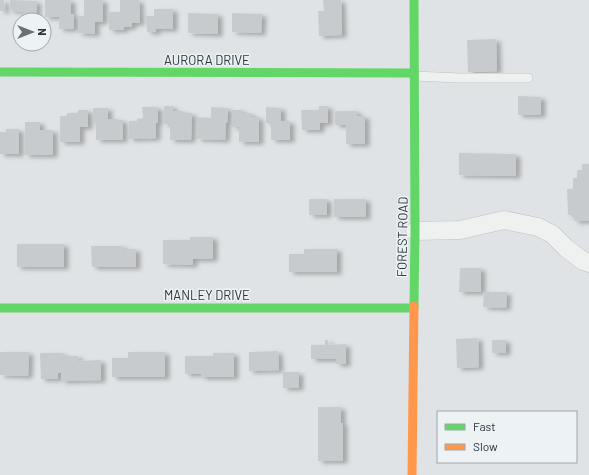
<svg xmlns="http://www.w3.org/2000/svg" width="589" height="475" font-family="Barlow,sans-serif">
  <defs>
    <filter id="shadow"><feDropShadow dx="4.5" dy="2.5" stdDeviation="2" flood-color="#0004"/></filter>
  </defs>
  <rect width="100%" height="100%" fill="#e0e3e5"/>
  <g fill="#c8cbcd" filter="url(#shadow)">
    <polygon points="0,0 4,0 5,11 0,11"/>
    <polygon points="10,0 37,1 36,17 23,16 24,12 9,10"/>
    <polygon points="45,0 71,0 71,14 74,14 74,29 59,29 59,17 45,17"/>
    <polygon points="84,0 103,0 103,22 95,22 95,34 78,33 78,16 84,16"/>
    <polygon points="120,0 139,0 140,23 132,23 132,27 124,27 124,30 109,30 109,12 120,12"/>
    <polygon points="323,0 341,0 342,35 319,36 318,11 324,11"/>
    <polygon points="154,9 173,9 173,29 156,29 156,32 147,32 146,16 154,16"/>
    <polygon points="188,13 218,14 218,34 188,33"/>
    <polygon points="232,13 262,14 261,33 232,32"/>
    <polygon points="496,39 497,71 468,72 467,40"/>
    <polygon points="518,96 541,97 541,115 518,115"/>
    <polygon points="164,106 173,106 173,111 183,111 183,113 192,113 191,140 170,140 170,124 164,124"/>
    <polygon points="319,106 328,106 328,123 320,123 320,130 302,130 301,110 319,110"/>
    <polygon points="142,107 158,107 158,123 156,123 156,138 129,139 129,121 137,121 137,119 143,118"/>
    <polygon points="211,107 228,108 227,123 226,123 225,140 197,139 197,117 211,118"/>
    <polygon points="266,107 281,108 281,121 290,121 290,140 271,140 271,123 266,123"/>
    <polygon points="93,108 108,108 108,119 118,119 118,120 123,120 123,140 96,140 96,123 93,123"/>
    <polygon points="78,110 88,110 88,127 80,127 80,142 60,142 60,116 67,116 67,113 78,113"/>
    <polygon points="232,110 242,110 242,113 251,113 251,117 259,117 259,142 239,142 239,127 232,127"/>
    <polygon points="335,111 357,111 357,116 365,116 365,144 346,144 346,125 335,125"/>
    <polygon points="25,122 40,122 40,130 53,130 53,155 25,155"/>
    <polygon points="6,129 19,129 19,154 0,154 0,132 6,132"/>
    <polygon points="459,153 516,154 516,176 459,175"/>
    <polygon points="582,164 589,164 589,221 574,221 574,215 568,215 567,189 573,189 573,178 577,178 577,170 582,170"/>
    <rect x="309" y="199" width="18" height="16"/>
    <rect x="334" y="199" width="32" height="18"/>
    <polygon points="190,237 213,237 213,259 193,259 193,265 163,264 163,240 190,240"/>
    <rect x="17" y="244" width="47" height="23"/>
    <polygon points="91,246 123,246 123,249 136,249 136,267 92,267"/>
    <polygon points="304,249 337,249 337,272 289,272 289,254 304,254"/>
    <polygon points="460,268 481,268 481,292 459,292"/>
    <polygon points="484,292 507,292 506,308 483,307"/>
    <polygon points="478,338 479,367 457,368 456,339"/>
    <polygon points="325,340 328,340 328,345 346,344 346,364 336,364 336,359 311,359 311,345 325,345"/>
    <rect x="492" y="340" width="14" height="13"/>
    <polygon points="278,351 279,370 249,371 249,352"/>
    <polygon points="0,352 29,352 28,376 0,375"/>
    <polygon points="128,352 165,352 165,377 112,377 112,358 128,358"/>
    <polygon points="40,353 63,353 63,356 78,356 79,361 101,360 101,380 61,381 61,373 58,373 58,379 41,379"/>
    <polygon points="213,353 234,353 234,377 201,377 201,374 185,374 185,356 213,356"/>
    <rect x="283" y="372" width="16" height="16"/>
    <polygon points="318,407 341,407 341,423 343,423 343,461 318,461"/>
  </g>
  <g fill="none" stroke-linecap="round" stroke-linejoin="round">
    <defs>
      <polyline id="lane" points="414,76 460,78 528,78"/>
      <polyline id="street" points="415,231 460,230 504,220 538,227 552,234 566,248 583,261 589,263"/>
    </defs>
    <use href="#lane" stroke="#bec1c3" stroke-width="10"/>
    <use href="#street" stroke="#bec1c3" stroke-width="19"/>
    <use href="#lane" stroke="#eff1f1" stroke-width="9"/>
    <use href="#street" stroke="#eff1f1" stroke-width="18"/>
    <g stroke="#63d668" stroke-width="9">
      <polyline points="414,0 415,231 414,306"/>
      <polyline points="0,72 414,73"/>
      <polyline points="0,308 414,308"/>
    </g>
    <polyline stroke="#ff974d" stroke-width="9" points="412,475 414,306"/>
  </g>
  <g text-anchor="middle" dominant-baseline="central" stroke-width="3" stroke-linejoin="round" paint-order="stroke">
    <g font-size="13" fill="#28343d" stroke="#edf2f4">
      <text x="207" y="60">AURORA DRIVE</text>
      <text transform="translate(402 237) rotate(-89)">FOREST ROAD</text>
      <text x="207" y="295">MANLEY DRIVE</text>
    </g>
  </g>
  <rect x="437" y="411" width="140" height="52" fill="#edf2f4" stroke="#9ea6ab"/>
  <rect x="445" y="424" width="20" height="6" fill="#63d668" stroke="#9ea6ab"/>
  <text x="473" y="431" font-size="12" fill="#28343d">Fast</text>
  <rect x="445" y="444" width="20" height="6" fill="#ff974d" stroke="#9ea6ab"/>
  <text x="473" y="451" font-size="12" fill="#28343d">Slow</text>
  <g transform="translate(32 32) rotate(90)"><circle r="19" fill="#edf2f4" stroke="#9ea6ab"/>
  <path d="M0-3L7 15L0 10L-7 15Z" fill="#687178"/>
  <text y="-6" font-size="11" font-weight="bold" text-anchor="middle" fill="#28343d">N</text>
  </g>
</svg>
